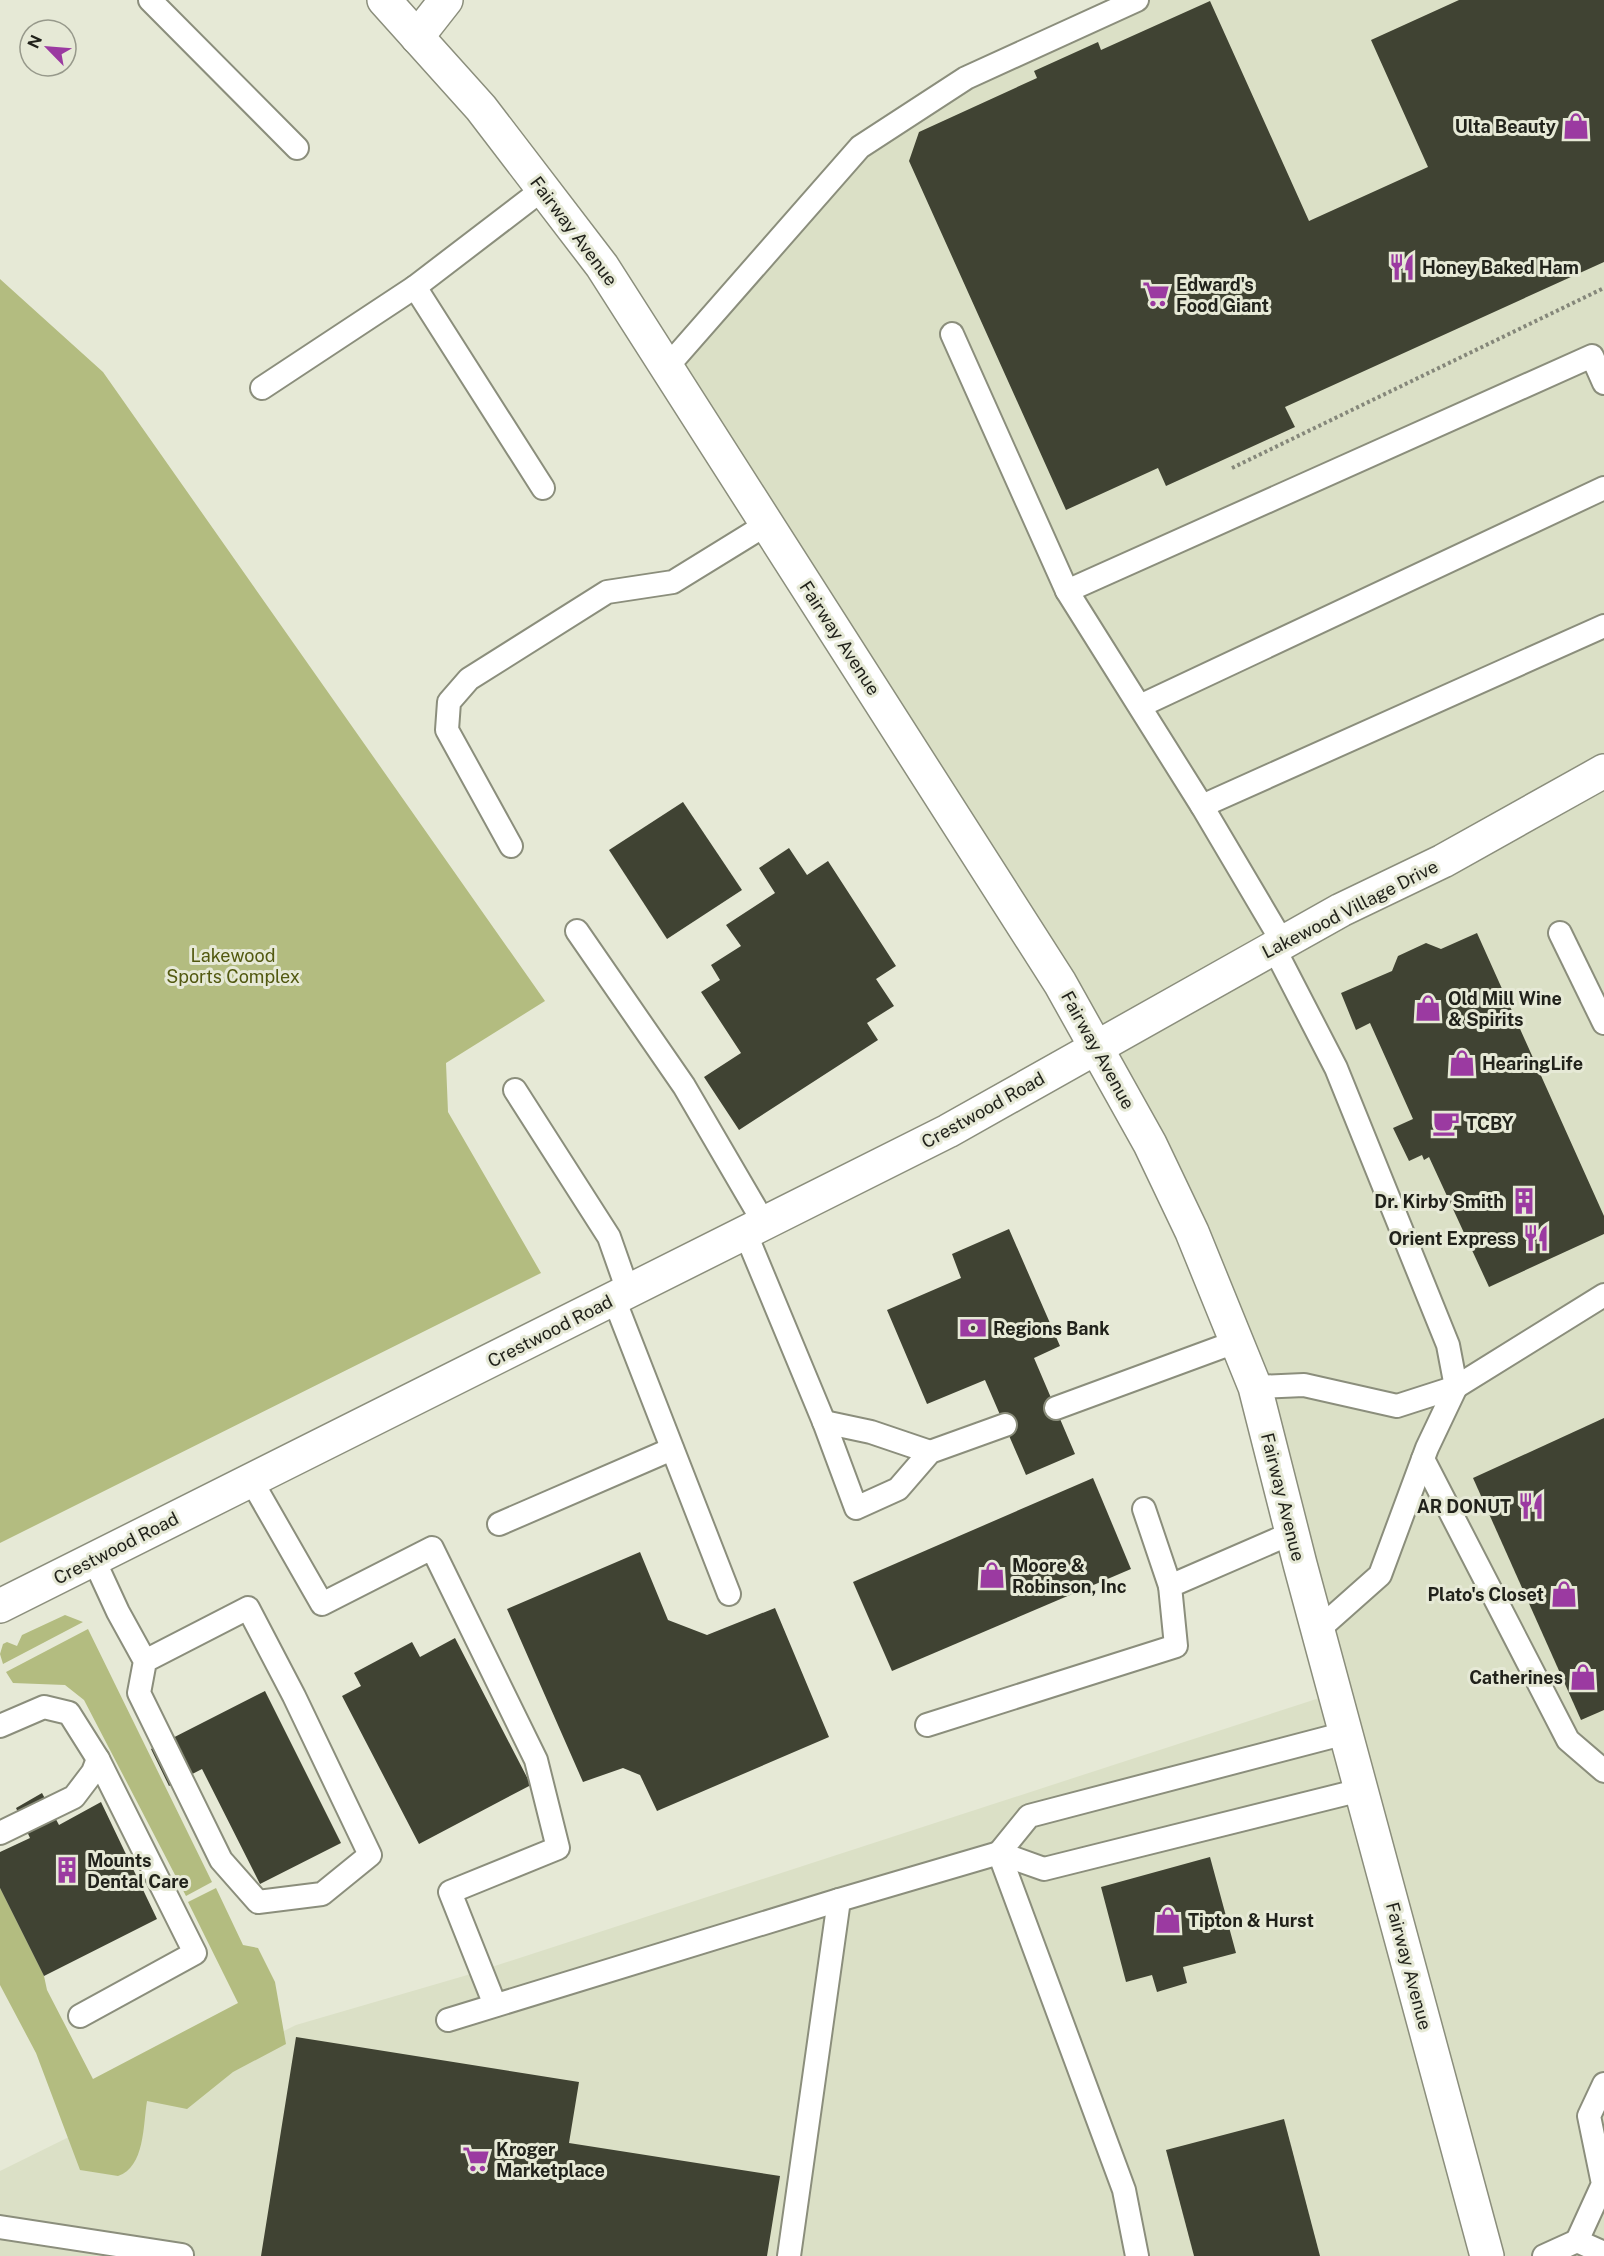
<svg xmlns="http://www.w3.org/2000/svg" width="1604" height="2256" font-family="'Public Sans',sans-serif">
  <rect width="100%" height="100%" fill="#e6e9d6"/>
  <polygon fill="#dbe0c6" points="1137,0 1604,0 1604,2256 0,2256 0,2171 296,2025 464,1976 1335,1693 1192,1232 667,367 860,147 966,78"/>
  <g fill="#b3bc80">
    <polygon points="0,279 103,372 545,1001 446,1063 448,1112 541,1273 0,1543"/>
    <polygon points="65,1615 83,1622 3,1664 0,1654 3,1644 7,1642 17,1646 22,1635"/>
    <polygon points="88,1629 212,1882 186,1896 84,1700 65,1685 13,1683 6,1672"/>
    <path d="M0,1888L44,1976L47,1990L93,2079L238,2003L188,1902L216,1888L243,1945L258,1948L275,1982L286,2044L233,2072L187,2109L147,2101C143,2125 145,2167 118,2176L80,2170L36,2053L0,1985Z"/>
  </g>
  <g fill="#404333">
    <polygon points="1459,0 1604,0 1604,262 1285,407 1295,427 1166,486 1158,468 1066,510 909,161 919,132 1037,78 1034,71 1098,42 1101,50 1210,1 1309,221 1428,167 1371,40"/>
    <polygon points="683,802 742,890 667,939 609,850"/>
    <polygon points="789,848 807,875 828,861 896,966 876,979 894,1006 867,1023 878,1040 739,1130 704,1077 741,1053 701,992 720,980 711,965 741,946 726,925 775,893 759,868"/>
    <polygon points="1477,933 1604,1216 1604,1234 1489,1287 1429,1157 1424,1160 1422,1155 1409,1161 1393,1128 1413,1119 1370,1023 1356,1030 1341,993 1392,971 1398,956 1426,943 1441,949"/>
    <polygon points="1009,1229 1060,1346 1034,1358 1075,1454 1026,1475 985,1380 927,1404 887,1310 961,1278 952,1254"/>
    <polygon points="1604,1418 1604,1710 1581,1720 1473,1478"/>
    <polygon points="1093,1478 1131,1569 892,1671 853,1582"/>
    <polygon points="640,1552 668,1620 707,1635 775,1608 829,1737 657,1811 640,1775 623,1768 583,1782 507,1609"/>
    <polygon points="455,1638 531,1785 419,1844 342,1696 361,1686 354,1673 412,1642 420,1657"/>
    <polygon points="265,1691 341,1843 260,1884 202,1769 169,1786 151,1749"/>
    <polygon points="42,1793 59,1825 101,1802 157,1919 44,1976 0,1888 0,1852 30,1838 16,1808"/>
    <polygon points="1210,1857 1236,1953 1183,1967 1187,1983 1157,1992 1152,1975 1126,1982 1101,1887"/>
    <polygon points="296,2037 579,2082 569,2143 780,2176 767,2256 261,2256"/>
    <polygon points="1284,2119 1320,2256 1194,2256 1166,2150"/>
  </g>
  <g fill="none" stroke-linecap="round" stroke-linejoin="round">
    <defs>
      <g id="service">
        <polyline points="150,0 297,148"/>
        <polyline points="415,287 543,488"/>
        <polyline points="952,334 1067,591"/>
        <polyline points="667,367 860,147 966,78 1137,0"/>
        <polyline points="262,388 415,287 543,189"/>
        <polyline points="1140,706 1604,488"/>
        <polyline points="1202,806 1604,626"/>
        <polyline points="511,846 447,730 449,702 469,679 607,592 673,582 767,524"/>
        <polyline points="577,931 684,1086 764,1223"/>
        <polyline points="1560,933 1604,1023"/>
        <polyline points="1283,943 1202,806 1067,591 1592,356 1604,383"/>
        <polyline points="1274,948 1336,1068 1448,1345 1456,1387 1427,1448 1380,1575 1318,1630"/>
        <polyline points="515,1090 609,1237 628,1291"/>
        <polyline points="745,1232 824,1422 856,1508 898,1489 930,1452 1005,1425"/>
        <polyline points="614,1299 729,1594"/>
        <polyline points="1255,1387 1304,1385 1397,1406 1456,1387 1604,1295"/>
        <polyline points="1056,1408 1238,1341"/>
        <polyline points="824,1422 871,1432 930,1452"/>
        <polyline points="1423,1459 1568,1740 1604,1771"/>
        <polyline points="251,1480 322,1604 432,1548 536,1760 558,1848 450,1892 495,2005"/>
        <polyline points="1144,1509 1170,1586"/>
        <polyline points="499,1524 672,1449"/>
        <polyline points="94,1560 118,1612 145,1661 248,1608 294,1696 370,1855 322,1894 258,1902 221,1860 139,1693 145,1661"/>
        <polyline points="927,1725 1176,1646 1170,1586 1292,1533"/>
        <polyline points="0,1726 44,1707 69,1713 98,1759 195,1953 80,2016"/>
        <polyline points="1346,1733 1029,1816 999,1853 1044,1869 1361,1790"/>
        <polyline points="0,1833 74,1797 93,1772 98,1759"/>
        <polyline points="448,2020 839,1900"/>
        <polyline points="0,2227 182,2255"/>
        <polyline points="1577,2241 1603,2184 1589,2116 1604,2084"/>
        <polyline points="789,2256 839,1900 999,1853 1124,2190 1137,2256"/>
        <polyline points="1544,2256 1577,2241 1604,2253"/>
      </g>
      <g id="minor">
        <polyline points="417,37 446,0"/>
        <polyline points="0,1606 948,1131 1341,910 1443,861 1604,771"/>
      </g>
      <polyline id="tertiary" points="384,0 481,108 602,266 1060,983 1150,1144 1192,1232 1255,1387 1300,1564 1487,2256"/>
    </defs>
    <use href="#service" stroke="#8b8e7c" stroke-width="26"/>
    <use href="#minor" stroke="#8b8e7c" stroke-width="36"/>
    <use href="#tertiary" stroke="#8b8e7c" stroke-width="36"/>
    <polyline stroke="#85877a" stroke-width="4" stroke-dasharray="3 3" stroke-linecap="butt" points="1232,468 1604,288"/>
    <use href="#service" stroke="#fff" stroke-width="22"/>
    <use href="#minor" stroke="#fff" stroke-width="33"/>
    <use href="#tertiary" stroke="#fff" stroke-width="33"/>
  </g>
  <defs>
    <symbol id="shop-bare" viewBox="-9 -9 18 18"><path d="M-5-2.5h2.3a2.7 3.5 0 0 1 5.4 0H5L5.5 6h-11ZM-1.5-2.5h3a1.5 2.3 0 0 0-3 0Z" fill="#9b3aa1" stroke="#e6e9d6" stroke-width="2.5" paint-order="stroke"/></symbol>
    <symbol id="restaurant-bare" viewBox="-9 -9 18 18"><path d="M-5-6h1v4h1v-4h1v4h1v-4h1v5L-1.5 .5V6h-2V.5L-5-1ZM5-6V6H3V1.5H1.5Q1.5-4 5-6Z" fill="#9b3aa1" stroke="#e6e9d6" stroke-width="2.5" paint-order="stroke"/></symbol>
    <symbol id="supermarket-bare" viewBox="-9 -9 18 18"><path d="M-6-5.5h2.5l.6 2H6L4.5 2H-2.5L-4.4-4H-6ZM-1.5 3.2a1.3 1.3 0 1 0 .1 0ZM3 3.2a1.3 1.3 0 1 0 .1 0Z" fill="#9b3aa1" stroke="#e6e9d6" stroke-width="2.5" paint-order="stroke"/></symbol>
    <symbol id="cafe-bare" viewBox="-9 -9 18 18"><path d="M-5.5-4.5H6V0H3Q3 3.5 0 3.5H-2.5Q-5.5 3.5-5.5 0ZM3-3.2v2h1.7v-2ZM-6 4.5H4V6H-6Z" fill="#9b3aa1" stroke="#e6e9d6" stroke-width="2.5" paint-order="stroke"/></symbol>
    <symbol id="building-bare" viewBox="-9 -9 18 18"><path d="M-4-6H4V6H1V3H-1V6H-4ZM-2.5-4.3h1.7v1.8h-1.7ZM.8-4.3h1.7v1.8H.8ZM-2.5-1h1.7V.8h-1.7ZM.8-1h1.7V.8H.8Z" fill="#9b3aa1" stroke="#e6e9d6" stroke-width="2.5" paint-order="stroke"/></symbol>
    <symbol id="bank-bare" viewBox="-9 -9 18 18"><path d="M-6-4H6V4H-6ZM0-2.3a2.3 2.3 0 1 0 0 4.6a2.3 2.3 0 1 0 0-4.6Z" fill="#9b3aa1" stroke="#e6e9d6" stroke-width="2.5" paint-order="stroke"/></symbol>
  </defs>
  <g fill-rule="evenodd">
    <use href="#shop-bare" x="1557" y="107" width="38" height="38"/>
    <use href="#restaurant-bare" x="1383" y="248" width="38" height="38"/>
    <use href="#supermarket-bare" x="1137" y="275" width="38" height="38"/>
    <use href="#shop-bare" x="1409" y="989" width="38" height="38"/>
    <use href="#shop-bare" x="1443" y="1044" width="38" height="38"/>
    <use href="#cafe-bare" x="1427" y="1104" width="38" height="38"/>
    <use href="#building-bare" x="1505" y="1182" width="38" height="38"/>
    <use href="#restaurant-bare" x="1517" y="1219" width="38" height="38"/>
    <use href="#bank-bare" x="954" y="1309" width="38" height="38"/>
    <use href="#restaurant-bare" x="1512" y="1487" width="38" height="38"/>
    <use href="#shop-bare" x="973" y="1556" width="38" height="38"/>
    <use href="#shop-bare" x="1545" y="1575" width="38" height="38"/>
    <use href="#shop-bare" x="1564" y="1658" width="38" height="38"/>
    <use href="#building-bare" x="48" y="1851" width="38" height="38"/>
    <use href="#shop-bare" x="1149" y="1901" width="38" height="38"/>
    <use href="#supermarket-bare" x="457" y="2140" width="38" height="38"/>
  </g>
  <g text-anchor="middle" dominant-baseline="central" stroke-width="6" stroke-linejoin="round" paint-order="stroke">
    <g font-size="18" font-weight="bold" fill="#21221b" stroke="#e6e9d6" text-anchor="start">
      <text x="1556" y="126" text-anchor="end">Ulta Beauty</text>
      <text x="1422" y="267">Honey Baked Ham</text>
      <text x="1176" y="284">Edward's<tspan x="1176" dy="21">Food Giant</tspan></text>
      <text x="1448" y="998">Old Mill Wine<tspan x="1448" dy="21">&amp; Spirits</tspan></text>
      <text x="1482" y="1063">HearingLife</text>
      <text x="1466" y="1123">TCBY</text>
      <text x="1504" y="1201" text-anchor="end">Dr. Kirby Smith</text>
      <text x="1516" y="1238" text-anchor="end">Orient Express</text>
      <text x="993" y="1328">Regions Bank</text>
      <text x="1511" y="1506" text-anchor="end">AR DONUT</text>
      <text x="1012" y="1565">Moore &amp;<tspan x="1012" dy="21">Robinson, Inc</tspan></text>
      <text x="1544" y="1594" text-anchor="end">Plato's Closet</text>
      <text x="1563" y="1677" text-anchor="end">Catherines</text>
      <text x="87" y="1860">Mounts<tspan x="87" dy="21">Dental Care</tspan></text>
      <text x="1188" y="1920">Tipton &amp; Hurst</text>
      <text x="496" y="2149">Kroger<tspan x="496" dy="21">Marketplace</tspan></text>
    </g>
    <g font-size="18" fill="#21221b" stroke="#e6e9d6">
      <text transform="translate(574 231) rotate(53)">Fairway Avenue</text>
      <text transform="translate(840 638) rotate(57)">Fairway Avenue</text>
      <text transform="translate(1350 909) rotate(-27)">Lakewood Village Drive</text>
      <text transform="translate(1098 1050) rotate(61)">Fairway Avenue</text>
      <text transform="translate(983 1110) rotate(-29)">Crestwood Road</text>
      <text transform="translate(550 1331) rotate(-27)">Crestwood Road</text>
      <text transform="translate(1283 1497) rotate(76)">Fairway Avenue</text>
      <text transform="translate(116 1548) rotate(-27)">Crestwood Road</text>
      <text transform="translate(1409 1966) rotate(75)">Fairway Avenue</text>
    </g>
    <g font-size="18" fill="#525910" stroke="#e6e9d6">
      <text x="233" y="955">Lakewood<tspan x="233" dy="21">Sports Complex</tspan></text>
    </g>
  </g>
  <g transform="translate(48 48) rotate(295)"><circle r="28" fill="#e6e9d6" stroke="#97998b" stroke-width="1.5"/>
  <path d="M0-4.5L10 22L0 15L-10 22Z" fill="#9b3aa1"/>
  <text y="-9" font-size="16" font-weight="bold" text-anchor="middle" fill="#21221b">N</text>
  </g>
</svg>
